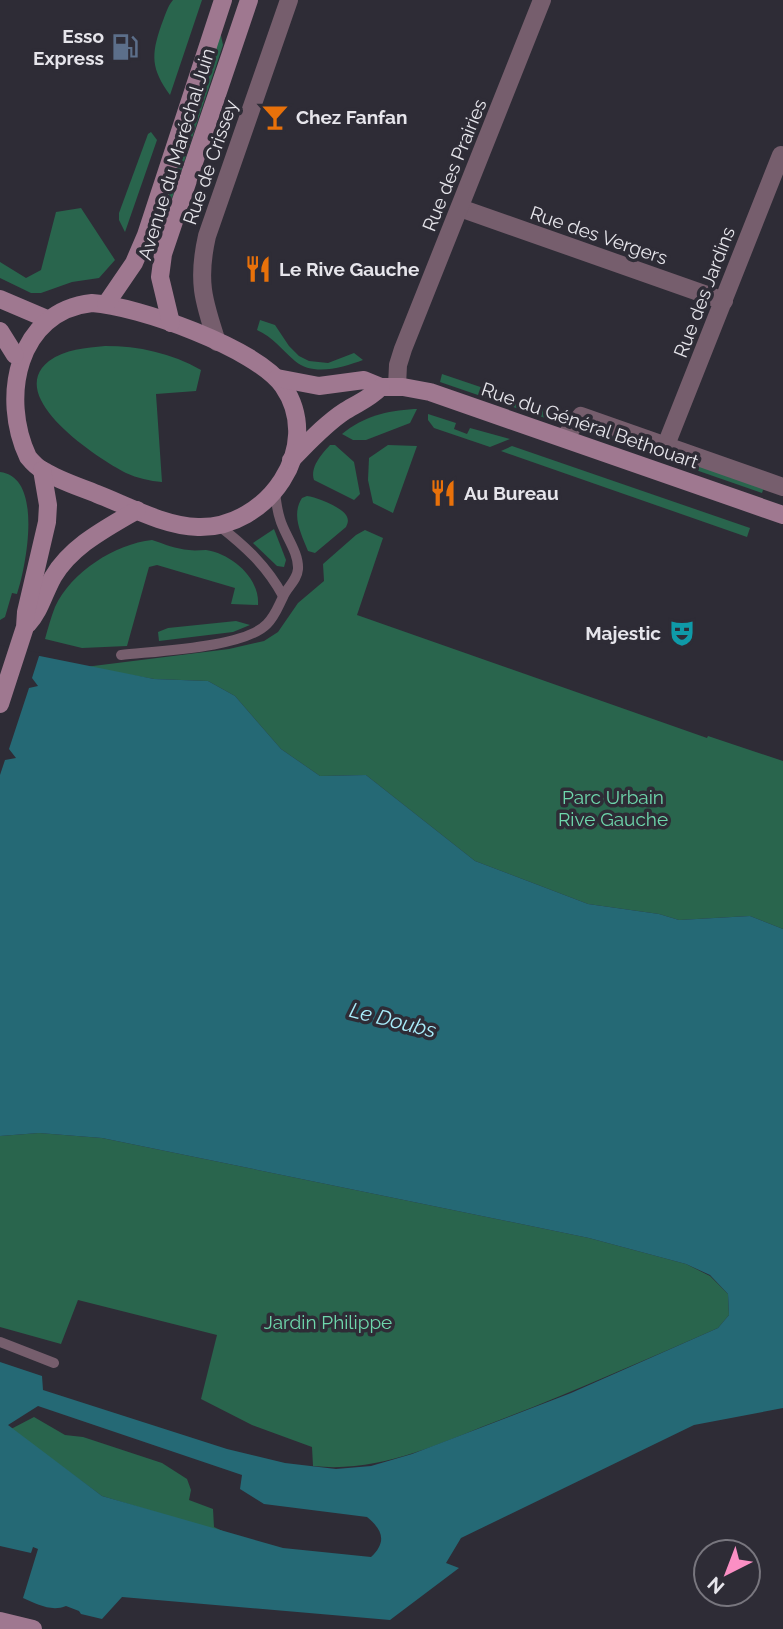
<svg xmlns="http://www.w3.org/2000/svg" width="783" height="1629" font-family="Raleway,sans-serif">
  <rect width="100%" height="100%" fill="#2e2c36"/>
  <g fill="#29654d">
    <path d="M173,0H202L170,95C151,69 151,55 161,26C165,16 167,7 173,0Z"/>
    <polygon points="220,31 223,45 158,240 152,238"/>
    <polygon points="151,132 157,140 125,232 119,220 119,213 148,134"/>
    <polygon points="81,208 115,260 99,278 72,282 41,293 31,293 0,278 0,262 26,278 41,270 56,212"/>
    <path d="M260,320L275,325L289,346L299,356L309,361L328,363L354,353L363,360C343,367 314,377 295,361C282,350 273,337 257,330Z"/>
    <path d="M105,346C139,346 171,353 201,370L196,391L156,394L162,482C150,481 137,478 126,473C99,459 3,397 49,361C65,349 86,348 105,346Z"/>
    <polygon points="442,374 554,412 551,420 440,382"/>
    <path d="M414,409H417L410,423L366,440H353L342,434C364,416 386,411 414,409Z"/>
    <polygon points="428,414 456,423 454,429 467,434 470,428 510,439 490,447 434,428 428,420"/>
    <polygon points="600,429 764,487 762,493 598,436"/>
    <path d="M330,445H335L354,462L360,494L354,500L314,480C310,467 321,455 330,445Z"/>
    <polygon points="388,445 417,446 393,513 373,503 368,480 369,458"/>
    <polygon points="512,446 750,528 747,537 501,451"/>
    <path d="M0,472C44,477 26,566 17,594L12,593L5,617L0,620Z"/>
    <path d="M307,496C316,497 341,507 346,515C349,520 348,523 346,527L315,553L308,551C301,533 291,515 302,498Z"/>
    <polygon points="274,529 286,560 284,567 277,566 253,543"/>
    <polygon points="365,530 383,538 357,615 707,738 708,736 783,761 783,929 750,916 679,920 659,914 588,904 475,861 366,775 320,776 281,749 235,696 208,681 154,679 85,667 229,649 264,641 278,632 298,603 324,581 323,564 356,535"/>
    <path d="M152,540C164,544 176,549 189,550C195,551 200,550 206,550C232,554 260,578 258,605L231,604L235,588L157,565L149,567L127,646L82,648L45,639C48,628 51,617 55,607C71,572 115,544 152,540Z"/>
    <polygon points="236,621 250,625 233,632 159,641 158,632 168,628"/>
    <path d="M39,1133L102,1138L589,1238L686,1264L710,1276L728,1294L729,1315L718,1328C643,1361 568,1394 492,1423C433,1446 378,1473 313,1466L312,1447L252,1425L201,1399L217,1335L78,1300L61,1344L0,1327V1136Z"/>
    <polygon points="34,1417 65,1435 83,1437 162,1463 187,1479 191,1490 189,1500 213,1509 214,1527 231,1535 102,1496 11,1429"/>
  </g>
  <path fill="#256975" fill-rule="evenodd" d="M0,648L154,679L208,681L235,696L281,749L320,776L366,775L475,861L588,904L659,914L679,920L750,916L783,929V1408L694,1425L461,1538L446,1563L459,1568L390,1620L122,1597L102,1619L81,1614L79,1611L66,1606C51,1612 37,1604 23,1598L38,1549L33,1547L31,1553L0,1546V1362L42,1376L43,1390L227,1449L285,1463L336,1469L371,1466L412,1454L571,1393L718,1328L729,1315L728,1294L710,1275L686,1264L589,1238L102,1138L39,1133L0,1136ZM38,1406L242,1475L240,1489L264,1504L367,1517C383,1530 387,1542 371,1557L283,1548L102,1496L8,1425Z"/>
  <polygon fill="#2e2c36" points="0,645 40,653 32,678 38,686 29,688 9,749 16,758 5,760 0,775"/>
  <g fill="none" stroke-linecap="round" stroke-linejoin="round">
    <g stroke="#765e6d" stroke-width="10">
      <path d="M218,525C245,546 267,566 283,596"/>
      <path d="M121,655C155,651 244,648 267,624C275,616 278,607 283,597C287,587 297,581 298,569C299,552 284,534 280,519C277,510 276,501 275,492"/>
      <polyline points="0,1342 54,1363"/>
    </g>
    <g stroke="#765e6d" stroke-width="18">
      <polyline points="460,208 724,301"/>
      <path d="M217,342C203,300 197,280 207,236L289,0"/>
      <polyline points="397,386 398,365 403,349 542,0"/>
      <polyline points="564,438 581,416 783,487"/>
      <polyline points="666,445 781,155"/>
    </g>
    <g stroke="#9f7890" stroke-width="18">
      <polyline points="0,299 47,319"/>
      <path d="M92,303C138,306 256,348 283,386C325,447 267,529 198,527C164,526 128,506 97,494C80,487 60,481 44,471C38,468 32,462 28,457C0,398 17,311 92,303Z"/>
      <polyline points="106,304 134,263 146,235 223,0"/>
      <polyline points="171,323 160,277 163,254 249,0"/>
      <polyline points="0,331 15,355"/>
      <polyline points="277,378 319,386 364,380 381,387 403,387 430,392 783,515"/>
      <path d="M291,460C308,443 325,424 345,411C359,402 368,400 381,387"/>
      <path d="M28,624C40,611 44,593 53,577C72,545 107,528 137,510"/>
      <polyline points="0,704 25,627 26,612 47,522 48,505 42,470"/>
      <polyline points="0,1621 33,1629"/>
    </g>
  </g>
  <defs>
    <symbol id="fuel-bare" viewBox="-9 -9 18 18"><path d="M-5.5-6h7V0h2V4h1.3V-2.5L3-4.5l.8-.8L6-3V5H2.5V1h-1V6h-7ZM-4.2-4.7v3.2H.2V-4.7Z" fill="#5c6f8a" stroke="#2e2c36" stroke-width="2.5" paint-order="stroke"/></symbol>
    <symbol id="bar-bare" viewBox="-9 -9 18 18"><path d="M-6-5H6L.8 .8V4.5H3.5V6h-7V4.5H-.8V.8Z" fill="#e8710a" stroke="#2e2c36" stroke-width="2.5" paint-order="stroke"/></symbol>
    <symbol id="restaurant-bare" viewBox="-9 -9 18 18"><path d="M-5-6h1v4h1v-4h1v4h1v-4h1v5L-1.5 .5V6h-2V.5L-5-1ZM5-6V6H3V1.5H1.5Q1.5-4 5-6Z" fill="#e8710a" stroke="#2e2c36" stroke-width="2.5" paint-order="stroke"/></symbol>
    <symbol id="theatre-bare" viewBox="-9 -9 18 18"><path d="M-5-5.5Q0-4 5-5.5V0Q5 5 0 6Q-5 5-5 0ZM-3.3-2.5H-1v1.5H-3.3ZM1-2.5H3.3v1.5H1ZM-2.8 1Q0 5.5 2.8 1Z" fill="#0f9aa8" stroke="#2e2c36" stroke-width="2.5" paint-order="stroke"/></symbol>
  </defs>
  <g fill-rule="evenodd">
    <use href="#fuel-bare" x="106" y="28" width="38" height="38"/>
    <use href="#bar-bare" x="256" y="98" width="38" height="38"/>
    <use href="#restaurant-bare" x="239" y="250" width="38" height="38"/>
    <use href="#restaurant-bare" x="424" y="474" width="38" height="38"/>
    <use href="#theatre-bare" x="663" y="614" width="38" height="38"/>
  </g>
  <g text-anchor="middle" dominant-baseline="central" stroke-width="7" stroke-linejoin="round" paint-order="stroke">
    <g font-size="19" font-weight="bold" fill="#e6e5eb" stroke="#2e2c36" text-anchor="start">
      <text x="104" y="36" text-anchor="end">Esso<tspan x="104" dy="22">Express</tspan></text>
      <text x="296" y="117">Chez Fanfan</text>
      <text x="279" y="269">Le Rive Gauche</text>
      <text x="464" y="493">Au Bureau</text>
      <text x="661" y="633" text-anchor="end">Majestic</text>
    </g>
    <g font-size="19" fill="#e6e5eb" stroke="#2e2c36">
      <text transform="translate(176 154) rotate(-73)">Avenue du Maréchal Juin</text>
      <text transform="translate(210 162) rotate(-71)">Rue de Crissey</text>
      <text transform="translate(454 165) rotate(-68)">Rue des Prairies</text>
      <text transform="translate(599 235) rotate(19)">Rue des Vergers</text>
      <text transform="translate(704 292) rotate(-69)">Rue des Jardins</text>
      <text transform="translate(590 425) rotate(19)">Rue du Général Bethouart</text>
    </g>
    <g font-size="19" fill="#6ed7ac" stroke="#2e2c36">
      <text x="613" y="797">Parc Urbain<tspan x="613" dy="22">Rive Gauche</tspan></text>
      <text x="328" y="1322">Jardin Philippe</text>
    </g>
    <g font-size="21" font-style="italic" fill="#a9edfb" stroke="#2e2c36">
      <text transform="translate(393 1020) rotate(14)">Le Doubs</text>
    </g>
  </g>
  <g transform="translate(727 1573) rotate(222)"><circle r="33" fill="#2e2c36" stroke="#78767e" stroke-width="2"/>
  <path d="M0-5L12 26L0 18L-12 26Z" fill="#fb8fc4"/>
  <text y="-10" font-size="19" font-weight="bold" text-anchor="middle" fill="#e6e5eb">N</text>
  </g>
</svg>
